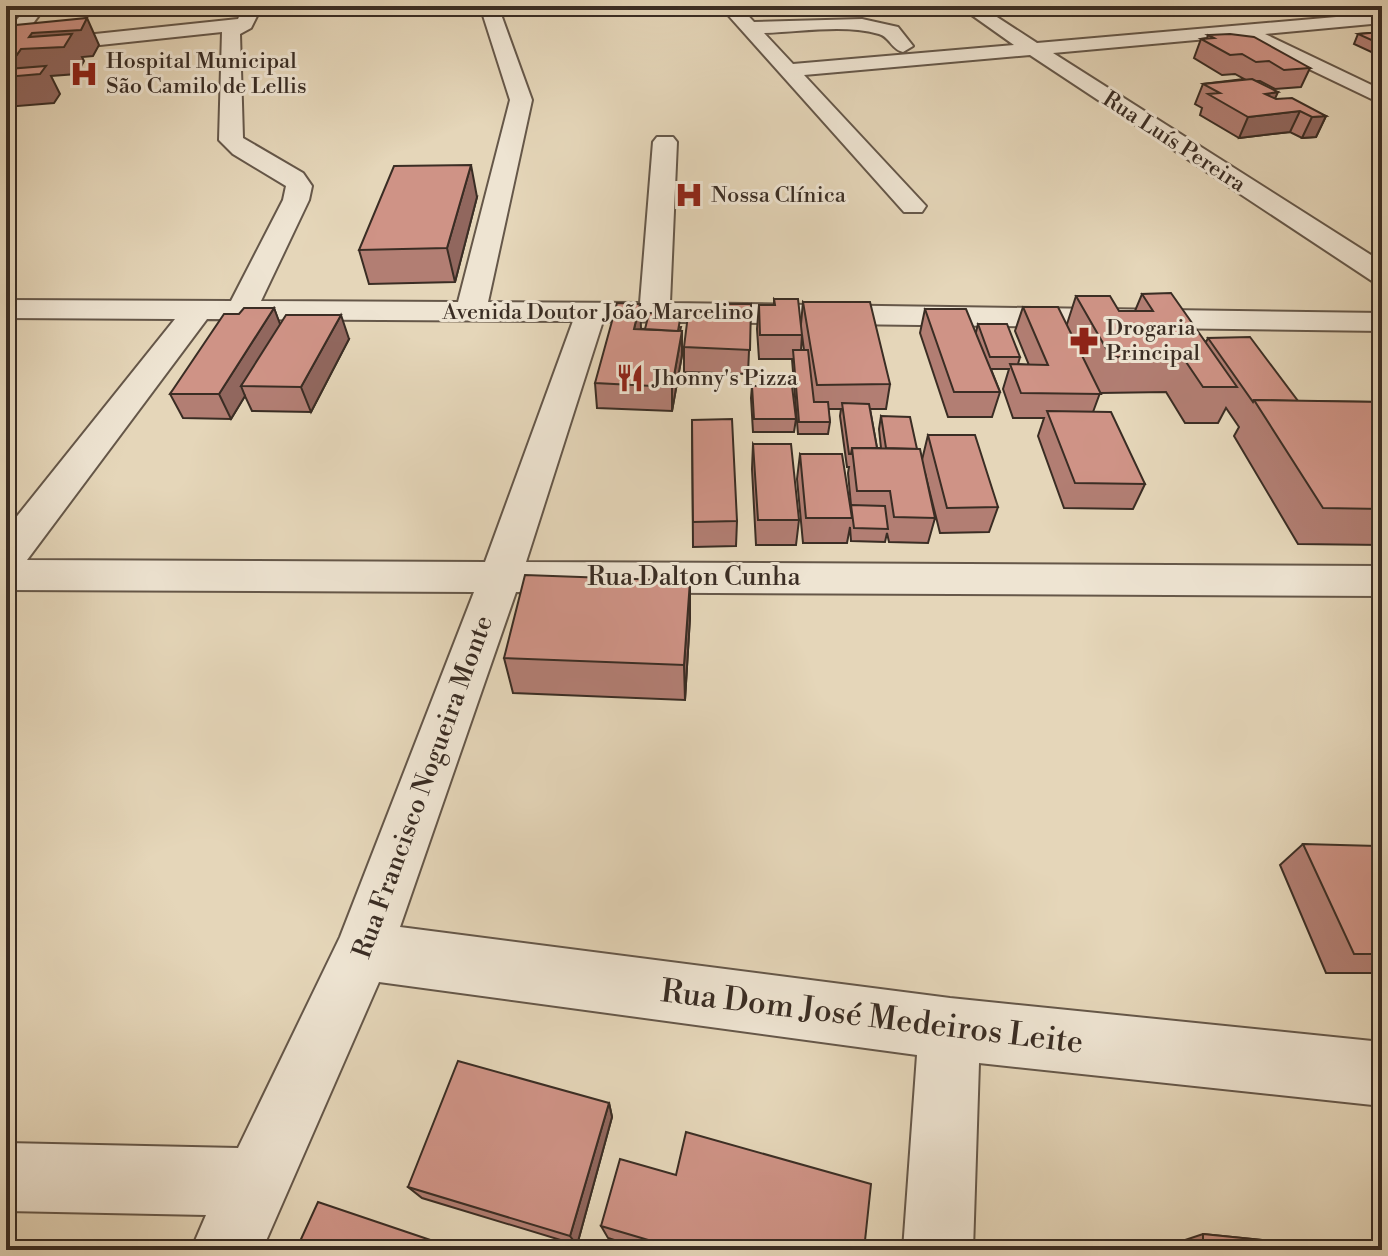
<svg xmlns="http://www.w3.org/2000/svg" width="1388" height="1256" font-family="'Libre Bodoni',serif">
  <rect width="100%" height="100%" fill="#e5d6b9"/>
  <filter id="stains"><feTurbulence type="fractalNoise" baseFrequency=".0025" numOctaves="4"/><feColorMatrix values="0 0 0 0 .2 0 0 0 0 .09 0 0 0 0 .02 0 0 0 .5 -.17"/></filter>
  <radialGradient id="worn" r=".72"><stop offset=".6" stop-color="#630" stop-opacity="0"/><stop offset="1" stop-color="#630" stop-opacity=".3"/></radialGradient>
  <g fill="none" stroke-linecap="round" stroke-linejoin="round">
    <defs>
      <g id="minor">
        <path d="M28,6H46L19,42L238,19L244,6H262L251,28L240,34L243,138L303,173L312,186L309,200L261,301L458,302L510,100L480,6H498L532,100L488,302L640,303L653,142L657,137H673L677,142L670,303L1382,313V331L603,321L526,562L1382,566V596L516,592L400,927L950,998L1382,1042V1106L979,1063L973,1250H903L917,1055L379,982L262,1250H191L206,1215L6,1211V1143L238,1148L340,937L474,592L6,590V530L175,319L6,318V300L231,301L283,200L286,186L233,154L219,140L222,32L6,55V33ZM207,319L573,321L485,562L27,560Z"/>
        <path d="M720,6H739L754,22L862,19L898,27L913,46L903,52C891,49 890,37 879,34C843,24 801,32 764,33L793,64L1014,45L959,6H980L1037,43L1382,13V23L1265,34L1382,90V104L1240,36L1053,53L1382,262V284L1372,281L1030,55L804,75L926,206L922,212H904Z"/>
      </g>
    </defs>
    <use href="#minor" stroke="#655749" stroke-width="4"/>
    <use href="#minor" fill="#eee4d2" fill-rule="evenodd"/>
  </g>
  <g fill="#b27e73" stroke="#3a2d24" stroke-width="2" fill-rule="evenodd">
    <polygon points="804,6 866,6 865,9 847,11 846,15 813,13"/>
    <polygon points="879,6 901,6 900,12 885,13 879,9"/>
    <polygon points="1382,32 1382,57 1354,44 1358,34"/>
    <polygon points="1208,35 1310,68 1301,87 1275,89 1260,81 1256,81 1275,99 1326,116 1316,137 1302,138 1290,132 1239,138 1200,115 1202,108 1195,104 1203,84 1244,79 1235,74 1222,75 1194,58 1201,39 1207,38"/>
    <polygon points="477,197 455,282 369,284 359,250"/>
    <polygon points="1142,294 1206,342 1208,338 1298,401 1382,402 1382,545 1298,544 1234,436 1239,427 1226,408 1218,423 1185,423 1166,392 1100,393 1093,412 1145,484 1133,509 1064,508 1038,436 1044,418 1013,418 1003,389 1009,369 991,369 1000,392 992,417 948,417 920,333 925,309 976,332 978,324 1020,357 1018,364 1029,365 1015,331 1023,307 1067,324 1076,296 1119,311 1135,311"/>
    <path d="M774,299L801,324L803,302L890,384L886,409H870L877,448H881L879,429L881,416L917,449L922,460L928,435L998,507L989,532L940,533L925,473L935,518L928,543L889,542L887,533L885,542L851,541L850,527L847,543H803L797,479L800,454L850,511L851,505L848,473L849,467H847L840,416L841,409H828L830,422L828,434H798L792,359H759L757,329L759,305H774ZM802,335L804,350H801Z"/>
    <polygon points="751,304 748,374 684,372 684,347 724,316"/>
    <polygon points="274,308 280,325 349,339 311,412 252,411 245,396 231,419 183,418 170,394 239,314"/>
    <polygon points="681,327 680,331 682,331 682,355 672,411 597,408 595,383 641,329"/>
    <polygon points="752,386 796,419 794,432 753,432 751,398"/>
    <polygon points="692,420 737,521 736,546 693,547"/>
    <polygon points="753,444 799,520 796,545 756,545 752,469"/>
    <polygon points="690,581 690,617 685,700 513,693 504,658"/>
    <polygon points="1303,844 1382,856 1382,973 1326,973 1280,865"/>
    <polygon points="609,1103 612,1117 577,1245 422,1198 408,1187"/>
    <polygon points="601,1226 864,1250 646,1250 608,1238"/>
    <polygon points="1203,1234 1361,1250 1167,1250 1167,1246"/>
  </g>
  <g fill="#91675e" stroke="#3a2d24" stroke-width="2">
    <polygon points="847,6 866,6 865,9 847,11"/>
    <polygon points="886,6 901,6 900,12 885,13"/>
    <polygon points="87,18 99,45 93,56 82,57 84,61 77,74 51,76 60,94 54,103 6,107 7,69 32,33"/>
    <polygon points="1278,92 1269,112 1265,94"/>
    <polygon points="1300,111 1290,132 1239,138 1248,117"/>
    <polygon points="1326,116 1316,137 1302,138 1312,117"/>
    <polygon points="471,165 477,197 455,282 447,248"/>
    <polygon points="6,228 12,239 6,246"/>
    <polygon points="640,304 641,328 635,353 634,329"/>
    <polygon points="274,308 283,332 241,386 245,396 231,419 219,394"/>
    <polygon points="341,315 349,339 311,412 301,387"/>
    <polygon points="682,331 682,355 672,411 672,387"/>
    <polygon points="690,581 690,617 685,700 684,665"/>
    <polygon points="609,1103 612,1117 577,1245 570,1236"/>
  </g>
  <g fill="#cf9386" stroke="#3a2d24" stroke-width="2">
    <polygon points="87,18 81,30 32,33 29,37 72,34 64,47 21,49 7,69 46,66 40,74 6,77 6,26"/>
    <polygon points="1382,32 1382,36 1378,43 1358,34"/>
    <polygon points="1230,34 1254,37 1310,68 1284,70 1269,61 1256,62 1242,54 1230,55 1201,39 1214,38 1208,35"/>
    <polygon points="1252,79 1278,92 1265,94 1276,99 1292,98 1326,116 1312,117 1300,111 1248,117 1208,94 1220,93 1203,84"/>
    <polygon points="471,165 447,248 359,250 394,166"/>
    <polygon points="1171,293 1237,387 1203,387 1182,356 1111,357 1076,296 1110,296 1119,311 1153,311 1142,294"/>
    <polygon points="774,299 798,299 802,335 760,335 759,305 775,305"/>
    <polygon points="803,302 870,302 890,384 817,385"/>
    <polygon points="617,303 640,304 634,329 682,331 672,387 595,383"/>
    <polygon points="725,304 751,304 750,350 684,347 688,315 724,316"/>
    <polygon points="1023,307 1058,307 1101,394 1021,393 1010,364 1048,365"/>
    <polygon points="244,308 274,308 219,394 170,394 224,314 239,314"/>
    <polygon points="925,309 966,309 1000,392 954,392"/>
    <polygon points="649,313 681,314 678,331 645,329"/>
    <polygon points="286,315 341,315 301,387 241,386"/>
    <polygon points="978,324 1007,324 1020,357 990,357"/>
    <polygon points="1250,337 1298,401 1254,400 1253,402 1208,338"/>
    <polygon points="793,350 808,350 814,402 828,402 830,422 799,422"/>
    <polygon points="752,386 792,386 796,419 754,419"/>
    <polygon points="1254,400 1382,402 1382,509 1323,508"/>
    <polygon points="842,403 869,404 877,448 852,448 851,454 849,454"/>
    <polygon points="1047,411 1111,412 1145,484 1075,483"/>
    <polygon points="881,416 910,417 917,449 886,448"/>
    <polygon points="732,419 737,521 693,522 692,420"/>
    <polygon points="928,435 975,435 998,507 947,508"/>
    <polygon points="753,444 791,444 799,520 758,520"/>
    <polygon points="852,448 920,449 935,518 894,517 890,491 857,491"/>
    <polygon points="800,454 842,454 852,518 806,518"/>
    <polygon points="851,505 885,506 888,529 854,528"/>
    <polygon points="525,575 690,581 684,665 504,658"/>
    <polygon points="1303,844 1377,846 1382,856 1382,954 1354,954"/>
    <polygon points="458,1061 609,1103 570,1236 408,1187"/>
    <polygon points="686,1132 871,1184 864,1250 682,1250 601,1226 620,1159 676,1175"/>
    <polygon points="318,1202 460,1250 296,1250"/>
    <polygon points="1203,1234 1361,1250 1203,1250"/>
  </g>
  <defs>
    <symbol id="hospital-bare" viewBox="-9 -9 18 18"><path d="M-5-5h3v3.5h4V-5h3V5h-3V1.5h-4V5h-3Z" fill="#8f2418" stroke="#eee4d2" stroke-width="2.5" paint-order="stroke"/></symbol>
    <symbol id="pharmacy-bare" viewBox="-9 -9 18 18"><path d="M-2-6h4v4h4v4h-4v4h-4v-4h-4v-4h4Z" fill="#8f2418" stroke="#eee4d2" stroke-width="2.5" paint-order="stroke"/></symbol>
    <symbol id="restaurant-bare" viewBox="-9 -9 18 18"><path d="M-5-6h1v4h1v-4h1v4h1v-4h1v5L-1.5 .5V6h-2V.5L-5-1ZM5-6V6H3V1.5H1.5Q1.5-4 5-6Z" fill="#8f2418" stroke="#eee4d2" stroke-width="2.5" paint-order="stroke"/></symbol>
  </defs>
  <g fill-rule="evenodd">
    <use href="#hospital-bare" x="64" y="54" width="40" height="40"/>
    <use href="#hospital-bare" x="669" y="175" width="40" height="40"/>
    <use href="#pharmacy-bare" x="1064" y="321" width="40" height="40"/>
    <use href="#restaurant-bare" x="610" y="358" width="40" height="40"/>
  </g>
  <g text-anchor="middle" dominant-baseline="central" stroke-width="6" stroke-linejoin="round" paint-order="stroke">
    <g font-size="22" fill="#3a2d24" stroke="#eee4d2" text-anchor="start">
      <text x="106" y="61">Hospital Municipal<tspan x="106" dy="25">São Camilo de Lellis</tspan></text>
      <text x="711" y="195">Nossa Clínica</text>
      <text x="1106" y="328">Drogaria<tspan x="1106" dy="25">Principal</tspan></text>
      <text x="652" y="378">Jhonny's Pizza</text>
    </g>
    <g font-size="22" fill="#3a2d24" stroke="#eee4d2">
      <text transform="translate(1174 142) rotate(33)">Rua Luís Pereira</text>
      <text x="598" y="312">Avenida Doutor João Marcelino</text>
    </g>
    <g font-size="26" fill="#3a2d24" stroke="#eee4d2">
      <text x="694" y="577">Rua Dalton Cunha</text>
      <text transform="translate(423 787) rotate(-70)">Rua Francisco Nogueira Monte</text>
    </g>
    <g font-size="32" fill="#3a2d24" stroke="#eee4d2">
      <text transform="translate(872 1017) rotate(7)">Rua Dom José Medeiros Leite</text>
    </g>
  </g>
  <rect width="1388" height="1256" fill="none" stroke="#e5d6b9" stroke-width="32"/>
  <rect x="8" y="8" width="1372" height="1240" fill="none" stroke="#3a2d24" stroke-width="4"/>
  <rect x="16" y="16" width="1356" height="1224" fill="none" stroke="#3a2d24" stroke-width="2"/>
  <rect width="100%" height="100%" filter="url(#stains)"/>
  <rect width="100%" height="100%" fill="url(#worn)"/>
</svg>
